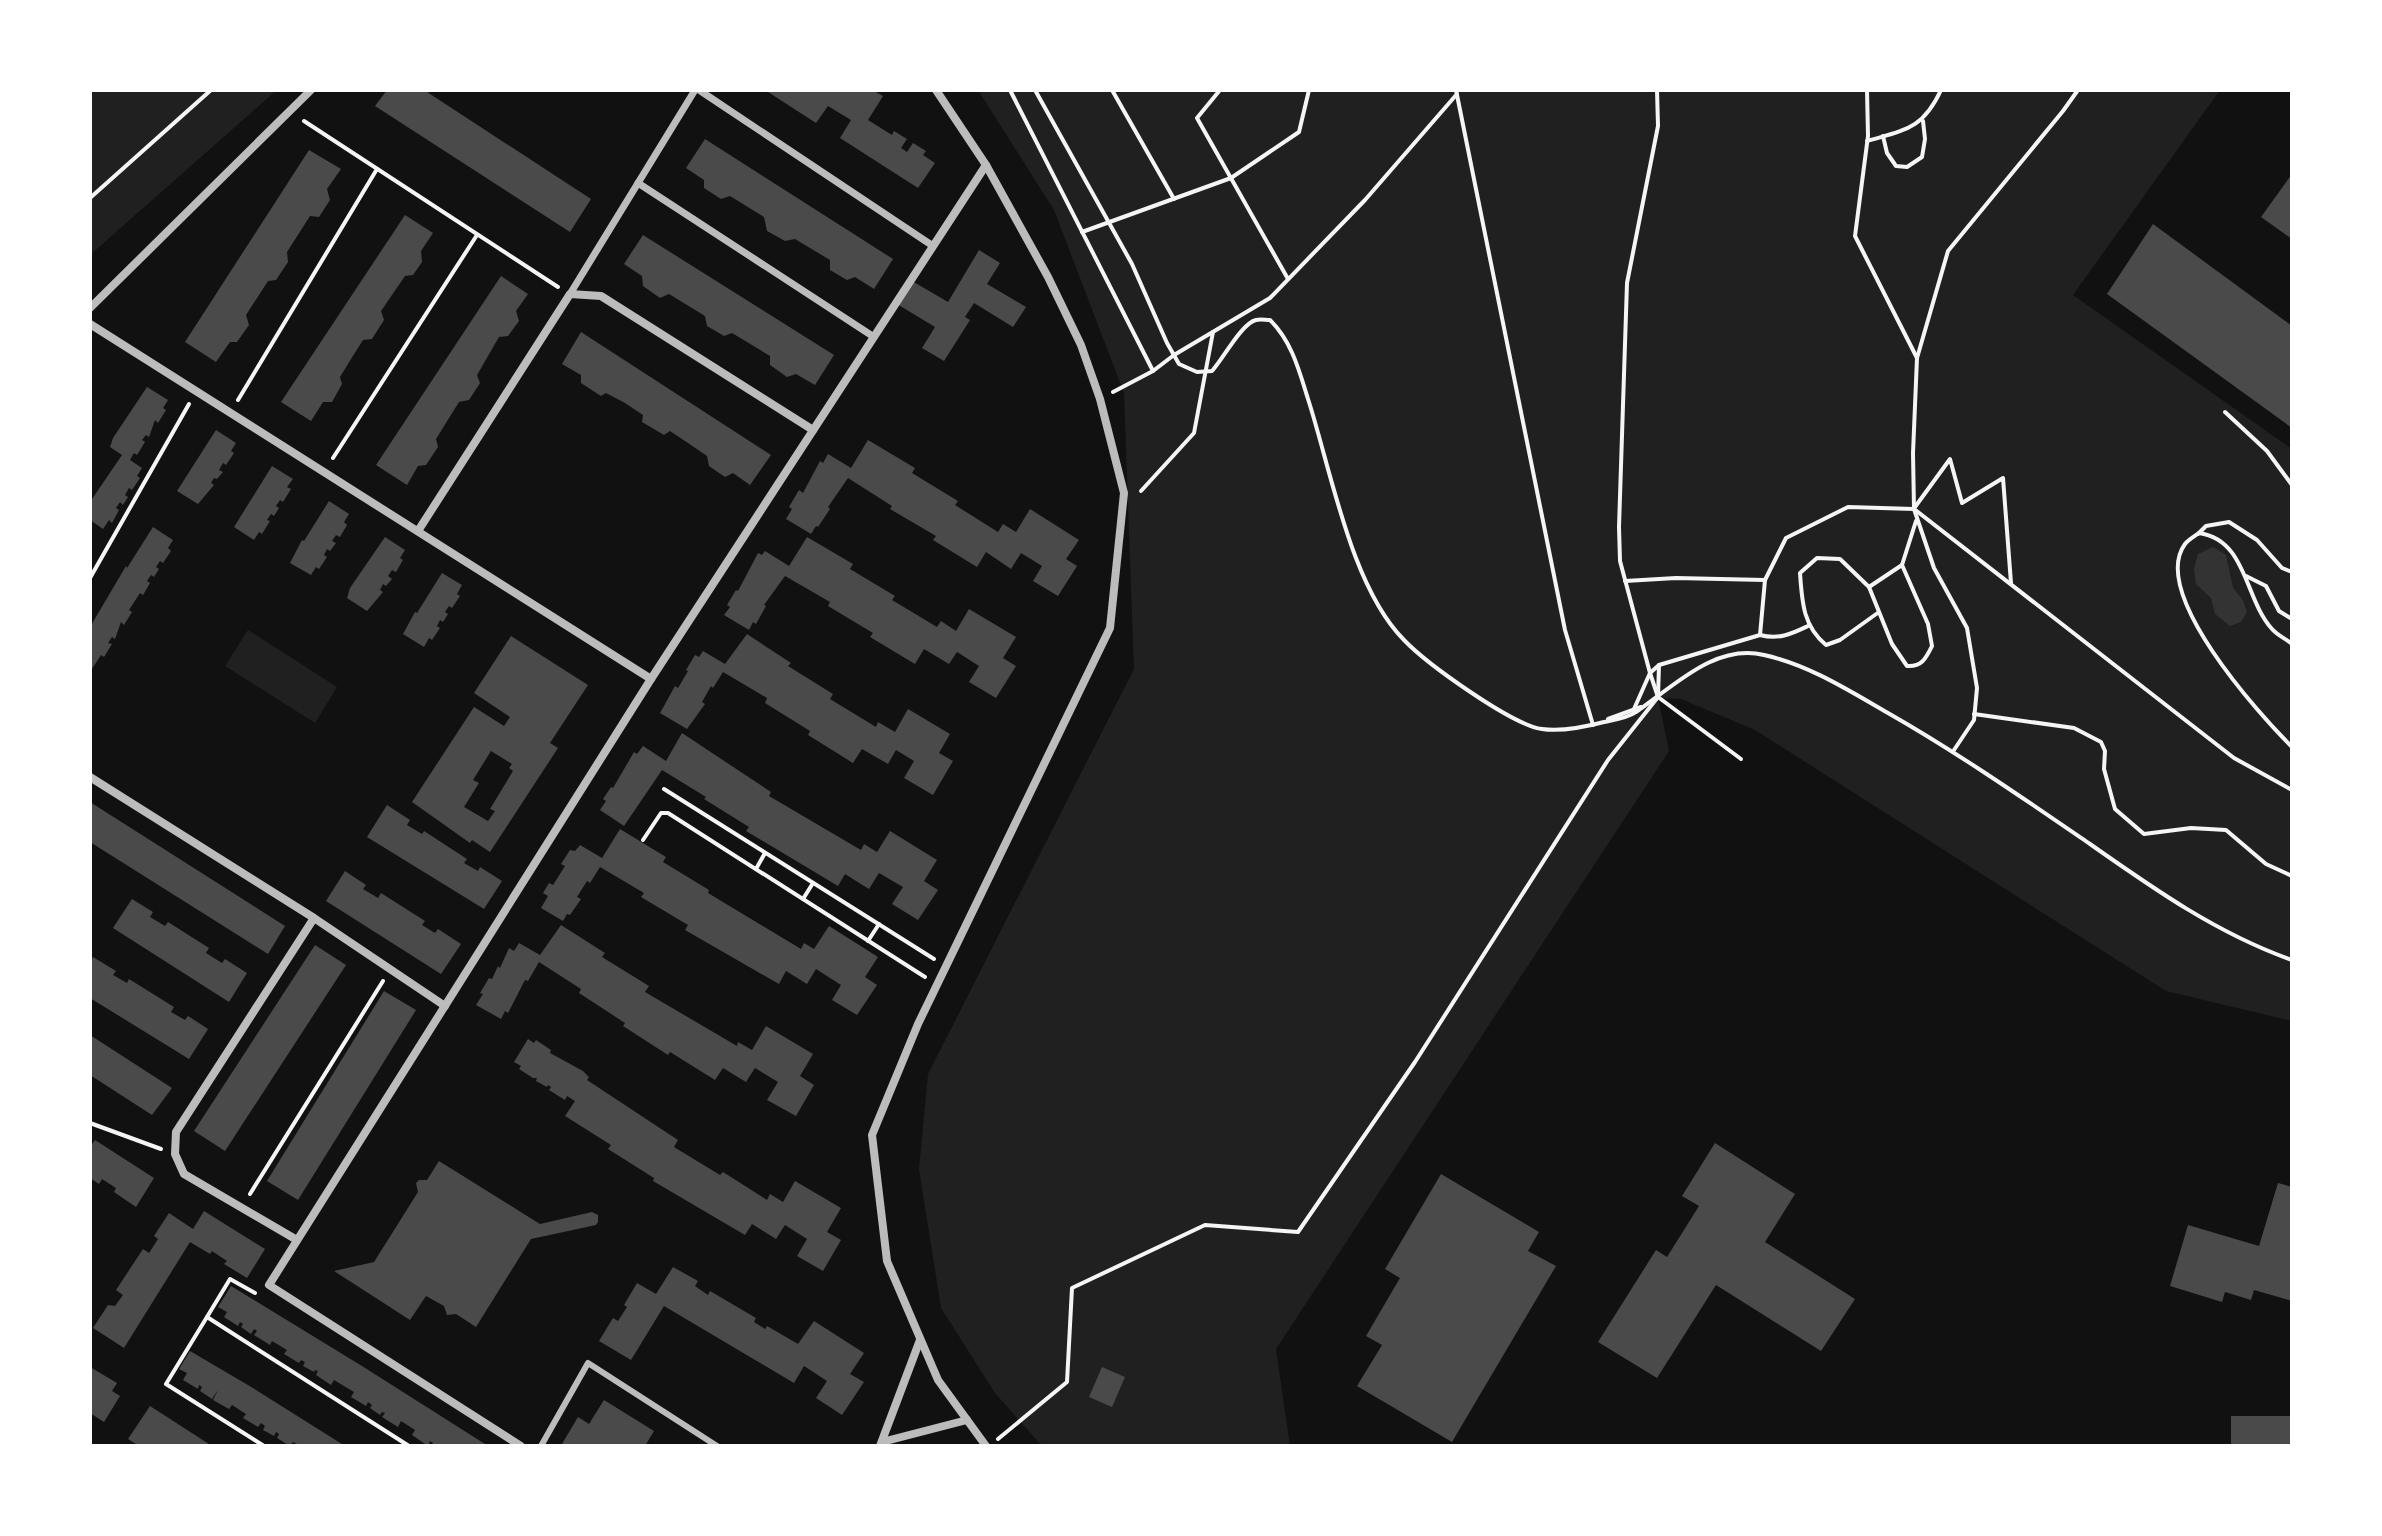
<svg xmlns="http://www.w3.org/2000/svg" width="2382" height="1536" font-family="'DejaVu Sans',sans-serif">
  <rect width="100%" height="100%" fill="#111"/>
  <g fill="#202020">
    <polygon points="90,90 277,90 90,255"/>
    <polygon points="978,90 2220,90 2073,295 2292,449 2292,1021 2166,991 1755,730 1681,699 1658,698 1669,751 1276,1349 1290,1446 1042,1446 995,1393 941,1308 919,1169 928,1074 1134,669 1124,393 1054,210"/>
    <polygon points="248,630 337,687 315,723 225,666"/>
  </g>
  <polygon fill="#333" points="2213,547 2226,555 2233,588 2243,600 2247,612 2241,622 2230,626 2215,614 2211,598 2196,584 2194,569 2198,554"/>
  <g fill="#4a4a4a" fill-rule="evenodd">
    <polygon points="387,90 424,90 591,199 570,232 375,106"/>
    <polygon points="765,90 872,90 883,96 868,120 892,135 894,131 907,139 901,148 907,152 913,143 926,151 923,155 935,163 918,188 840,138 851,120 828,106 816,123"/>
    <polygon points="705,139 893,259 874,289 855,277 847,280 830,270 830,260 795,239 785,241 767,231 764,217 730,196 721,199 704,188 704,180 686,168"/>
    <polygon points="309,150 341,169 327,189 330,200 319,217 310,216 287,252 288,262 276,280 268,281 246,315 249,325 237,342 230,342 216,362 185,342"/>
    <polygon points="2292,174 2292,239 2261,217"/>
    <polygon points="405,215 433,233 421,251 422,262 413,275 405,276 381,311 384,320 372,339 363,340 351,359 340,377 342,384 332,402 323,402 311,421 281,402"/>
    <polygon points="2153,224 2292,326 2292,428 2107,294"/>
    <polygon points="643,235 834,355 815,385 796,374 787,377 770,365 770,356 732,333 724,336 707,326 705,316 669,294 660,298 643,286 642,276 624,264"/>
    <polygon points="979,250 1000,263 987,284 1026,307 1013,327 974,303 965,317 970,320 944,361 922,348 935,327 897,304 912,281 948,302"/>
    <polygon points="501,276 528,294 516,311 519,321 508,336 499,337 477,375 480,383 469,400 459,402 436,439 438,447 426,465 418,466 407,485 376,465"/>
    <polygon points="581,332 771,455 750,485 733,473 725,477 709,466 707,456 688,443 670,431 664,435 642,422 643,415 625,403 606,393 601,396 581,383 581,375 562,364"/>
    <polygon points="147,387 168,400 163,408 166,410 158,423 155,420 149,437 146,435 142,440 145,442 137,455 134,453 130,460 142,468 137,476 140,478 132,490 129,488 125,495 128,497 123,505 120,502 116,508 119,510 112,523 109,520 103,529 90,520 90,502 122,455 110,447 113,438"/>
    <polygon points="216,430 236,443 231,451 234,453 226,465 223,463 219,470 223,472 217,479 214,478 211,483 214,485 198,504 177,491"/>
    <polygon points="868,440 915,468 912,473 958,501 955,505 998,532 1003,524 1016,532 1030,509 1079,540 1066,559 1077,566 1058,596 1033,581 1042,566 1021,553 1011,569 986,552 977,567 933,540 936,536 890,509 892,506 848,478 828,507 830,509 818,527 816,526 811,534 786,519 792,509 789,507 799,490 803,493 820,461 823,463 828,454 851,468"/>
    <polygon points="272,466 293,479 287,487 291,489 283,502 280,500 276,506 279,508 274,516 271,514 267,520 270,521 262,534 259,532 254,540 234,527"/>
    <polygon points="329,501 349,514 344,522 347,525 340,537 336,535 332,541 336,543 330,551 327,549 324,555 327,557 319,569 316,567 311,575 290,563 302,540 304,541"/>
    <polygon points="153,527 173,540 168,548 171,551 163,563 160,561 156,567 159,569 154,577 151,575 147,581 150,583 143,595 140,593 129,610 132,612 124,625 121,622 115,639 112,637 108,643 112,644 104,657 101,655 90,672 90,627 126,566 127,568"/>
    <polygon points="385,537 405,550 400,558 403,560 396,572 392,570 388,576 392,579 386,586 383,584 380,590 383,592 367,611 347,598 350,588"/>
    <polygon points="807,537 853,564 850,569 895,596 892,600 937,627 941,621 956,631 969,609 1016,637 1003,658 1016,666 996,698 969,682 979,666 957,652 949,664 924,649 915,664 870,637 873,633 828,606 830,602 785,576 764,605 766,606 756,624 753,622 749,630 724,615 730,607 727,605 736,590 738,591 758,553 762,555 765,551 789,566"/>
    <polygon points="442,573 462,585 457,594 460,596 452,608 449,606 445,612 448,614 443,622 440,620 437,626 440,628 432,640 429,638 424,647 403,634 415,612 417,613"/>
    <polygon points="747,634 791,663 788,666 833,694 830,699 876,727 878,722 895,732 908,709 950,734 939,753 953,761 933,795 904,778 914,761 896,750 888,764 862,749 853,763 808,735 810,731 765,703 767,698 723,672 713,688 711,686 702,702 705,704 687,729 660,713 675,686 678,688 688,671 686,670 695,655 699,657 703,651 725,664"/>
    <path d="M511,636L588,685L550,743L558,748L490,852L472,840L470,843L412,802L474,707L504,726L510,717L474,693ZM491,751L512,764L509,768L513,771L490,809L495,811L488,821L464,807L479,783L473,780Z"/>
    <polygon points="682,733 771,792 769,796 861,850 864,844 877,852 890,831 937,860 924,881 938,890 918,920 892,904 903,887 879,873 869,889 845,874 838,886 746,831 749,827 704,799 706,797 662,770 624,826 600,810 606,801 603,799 611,787 613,788 634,752 637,754 643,746 666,761"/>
    <polygon points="90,802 285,926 268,954 90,842"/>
    <polygon points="387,805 410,820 407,825 422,834 424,831 467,859 464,863 478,871 480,867 502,881 484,909 367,837"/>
    <polygon points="620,829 666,857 663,862 709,890 708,893 801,949 804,943 814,949 829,926 878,957 865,977 877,985 857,1015 832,1000 841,985 816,969 807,984 786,971 779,984 685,930 688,925 641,897 644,893 600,867 590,883 587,881 577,897 581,899 570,915 567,914 563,921 541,908 548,896 543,893 549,883 553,885 565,866 561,864 570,850 575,851 580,845 602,858"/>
    <polygon points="345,871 366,885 363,889 378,898 381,893 425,921 422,925 435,933 438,929 461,944 441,974 326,901"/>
    <polygon points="132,899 153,912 150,917 165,926 168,922 209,948 206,953 222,963 225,959 247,973 229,1002 113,928"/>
    <polygon points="561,925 605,953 602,957 649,986 645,992 737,1046 738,1042 752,1050 766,1026 813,1054 800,1076 814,1085 796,1116 767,1100 778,1082 755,1068 746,1082 723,1068 715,1080 670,1052 668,1055 623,1026 625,1023 579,993 581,989 539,962 528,981 525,980 508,1013 505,1011 501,1019 476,1005 483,994 480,993 489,978 492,979 498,966 500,968 509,948 514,951 519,943 540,955"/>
    <polygon points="315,945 346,965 225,1151 194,1131"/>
    <polygon points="93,957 116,971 113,975 127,983 129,979 174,1007 171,1012 185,1020 188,1016 208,1029 189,1059 90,998 90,962"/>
    <polygon points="384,991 416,1010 298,1200 267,1181"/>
    <polygon points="90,1035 172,1088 152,1115 90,1075"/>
    <polygon points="528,1039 534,1043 536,1040 551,1050 550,1053 583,1071 589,1077 587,1080 678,1140 674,1147 720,1175 723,1172 767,1200 770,1194 783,1202 795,1181 841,1208 827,1232 841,1240 823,1271 797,1256 807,1239 785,1225 776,1239 752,1224 745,1235 653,1181 654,1178 608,1149 611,1145 565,1116 575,1101 567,1096 565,1100 549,1090 551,1087 548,1085 547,1087 536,1081 537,1078 533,1078 519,1069 521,1066 514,1062"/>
    <polygon points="95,1140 154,1178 136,1207 114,1192 116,1188 102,1179 99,1184 90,1178 90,1147"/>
    <polygon points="1715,1143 1795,1194 1765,1242 1855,1299 1821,1351 1716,1285 1657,1378 1598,1342 1656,1250 1667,1257 1699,1206 1682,1196"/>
    <polygon points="439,1161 540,1224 592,1212 598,1215 598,1222 596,1225 531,1239 476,1327 456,1314 447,1315 444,1306 426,1296 410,1320 334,1271 374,1262 418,1192 416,1183 419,1180 427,1180"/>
    <polygon points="1441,1174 1539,1232 1528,1251 1556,1266 1452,1442 1357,1386 1382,1345 1366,1336 1400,1278 1385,1269"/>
    <polygon points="2278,1183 2292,1187 2292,1301 2254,1290 2251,1300 2225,1292 2222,1302 2170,1286 2188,1225 2259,1246"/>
    <polygon points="204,1211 265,1249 247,1278 224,1264 227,1261 212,1251 210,1254 190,1242 124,1348 93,1328 108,1305 115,1306 123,1295 116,1290 143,1249 149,1253 158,1239 154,1236 169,1213 193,1229"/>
    <polygon points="673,1267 698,1281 695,1286 708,1295 710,1291 756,1318 754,1322 765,1329 767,1326 798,1344 814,1321 864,1353 850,1374 864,1382 842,1415 816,1398 827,1381 804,1366 794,1383 664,1306 631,1360 599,1341 613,1318 618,1321 627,1307 624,1305 637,1283 656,1294"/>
    <polygon points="231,1286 362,1366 485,1444 431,1446 433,1443 430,1441 428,1446 412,1435 415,1430 401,1421 398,1427 382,1417 385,1413 382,1412 380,1415 370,1408 372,1405 368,1402 366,1406 351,1397 354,1392 334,1380 331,1385 316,1375 318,1371 315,1370 314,1372 303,1366 305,1362 301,1360 299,1363 284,1354 287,1350 272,1341 270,1345 254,1335 257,1331 254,1329 251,1334 241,1327 243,1324 240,1322 238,1326 224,1317 227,1312 218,1307"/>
    <polygon points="190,1351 253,1388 345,1446 300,1446 293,1442 290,1446 277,1438 279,1434 276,1432 274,1436 263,1430 265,1426 261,1423 258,1427 243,1418 246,1414 232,1405 229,1409 213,1400 218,1390 212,1399 200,1391 202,1387 199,1385 198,1389 183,1380 187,1373 179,1369"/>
    <polygon points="90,1367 117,1383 112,1391 120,1396 104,1422 90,1413"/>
    <polygon points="1102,1367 1125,1377 1112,1407 1089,1397"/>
    <polygon points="604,1400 654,1431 645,1446 565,1446 562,1444 578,1417 589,1424"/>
    <polygon points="150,1406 212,1446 139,1446 128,1439"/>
    <rect x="2231" y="1416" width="61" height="30"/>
  </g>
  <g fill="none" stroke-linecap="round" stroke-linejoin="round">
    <g stroke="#f5f5f5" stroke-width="4">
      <polyline points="1010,90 1153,371 1113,392"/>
      <path d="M1035,90L1132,264L1167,343L1179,364L1197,372L1212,371C1223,359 1242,323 1256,320C1261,319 1265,320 1270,320C1292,342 1299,370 1308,399C1331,470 1351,587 1404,640C1427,664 1512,725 1542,729C1562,732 1585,727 1604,722C1614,720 1628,718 1636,712C1673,687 1715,643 1764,655C1809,665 1848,690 1888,713C1958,753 2023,798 2090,844C2154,889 2218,934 2292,960"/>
      <polyline points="1112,90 1174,199"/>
      <polyline points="1220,90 1197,118 1288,279"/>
      <polyline points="1456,90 1565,630 1593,725"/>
      <polyline points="1867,90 1868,136 1855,236 1917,358"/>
      <polyline points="304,121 558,287"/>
      <polyline points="1883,136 1887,153 1896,166 1907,167 1922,157 1925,139 1923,121"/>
      <path d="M1867,141C1905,130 1923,129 1941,90"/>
      <polyline points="90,198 211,90"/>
      <polyline points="1082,232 1231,178 1299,132 1309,90"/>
      <polyline points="1153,371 1174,355 1270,298 1365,200 1457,94"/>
      <polyline points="238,400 377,169"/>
      <polyline points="2225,412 2267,451 2292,485"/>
      <polyline points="333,458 477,235"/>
      <polyline points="1141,491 1194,433 1213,332"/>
      <polyline points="1915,507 1950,459 1962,503 2003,478 2011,583"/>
      <polyline points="2198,534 2206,526 2229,522 2257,540 2282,568 2292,572"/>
      <polyline points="2246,576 2266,586 2279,611 2292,619"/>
      <polyline points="90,578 189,404"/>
      <polyline points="1625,581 1676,578 1765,580"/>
      <polyline points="1869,587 1902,565"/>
      <path d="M1879,612L1840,640L1826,645C1803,626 1802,602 1800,573L1817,558L1840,559L1869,587L1892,644L1907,666C1922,667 1926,658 1932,646L1928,624L1902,565L1916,521"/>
      <path d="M1760,635C1779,640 1791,634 1808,626"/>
      <path d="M2292,644C2286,639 2277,635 2272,629C2244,598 2247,540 2199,533C2195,536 2188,540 2185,544C2149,593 2259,714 2292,747"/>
      <polyline points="1659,665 1650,673 1658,697 1741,759"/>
      <polyline points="1634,709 1650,673 1620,561 1619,527 1627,283 1658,126 1657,90"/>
      <polyline points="1974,714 2074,728 2101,742 2105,751 2104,769 2115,809 2144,834 2191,828 2226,830 2266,864 2292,876"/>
      <polyline points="1608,719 1641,707"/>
      <polyline points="1954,750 1974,720 1977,688 1967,628 1934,568 1914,509 1913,453 1917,358 1948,251 2063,111 2078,90"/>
      <polyline points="664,789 934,959"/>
      <polyline points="643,840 661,813 668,813 925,977"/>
      <polyline points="756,869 765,853"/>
      <polyline points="803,899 813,883"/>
      <polyline points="868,941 879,924"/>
      <polyline points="90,1123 161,1149"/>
      <polyline points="250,1194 383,981"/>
      <polyline points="255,1293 230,1279 207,1317 409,1446"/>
      <polyline points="207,1317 166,1384 264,1446"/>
      <polyline points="998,1439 1067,1382 1072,1288 1205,1225 1298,1232 1415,1062 1608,760 1658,697 1659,665 1760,635 1765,580 1786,538 1848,507 1914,509 2234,758 2292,790"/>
    </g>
    <polyline stroke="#bcbcbc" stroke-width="6" points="541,1446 588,1363 717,1446"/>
    <g stroke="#bcbcbc" stroke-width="7">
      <polyline points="699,90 933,246"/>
      <polyline points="638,183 874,337"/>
      <polyline points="570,294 695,90"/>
    </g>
    <g stroke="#bcbcbc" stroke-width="8">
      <polyline points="936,90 986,165 1048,277 1081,345 1100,399 1124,493 1110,628 918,1024 872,1135 887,1261 938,1380 986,1446"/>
      <polyline points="90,308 311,90"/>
      <polyline points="90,324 651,679"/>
      <polyline points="418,531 570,294 601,296 813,430"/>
      <polyline points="90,777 314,918 445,1006"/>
      <polyline points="297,1240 184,1174 175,1154 176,1132 314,918"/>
      <polyline points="882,1442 967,1420"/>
      <polyline points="521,1446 269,1285 651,679 986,165"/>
      <polyline points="880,1446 920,1340"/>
    </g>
  </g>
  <rect width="2382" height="1536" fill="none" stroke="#ffffff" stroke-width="184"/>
</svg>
